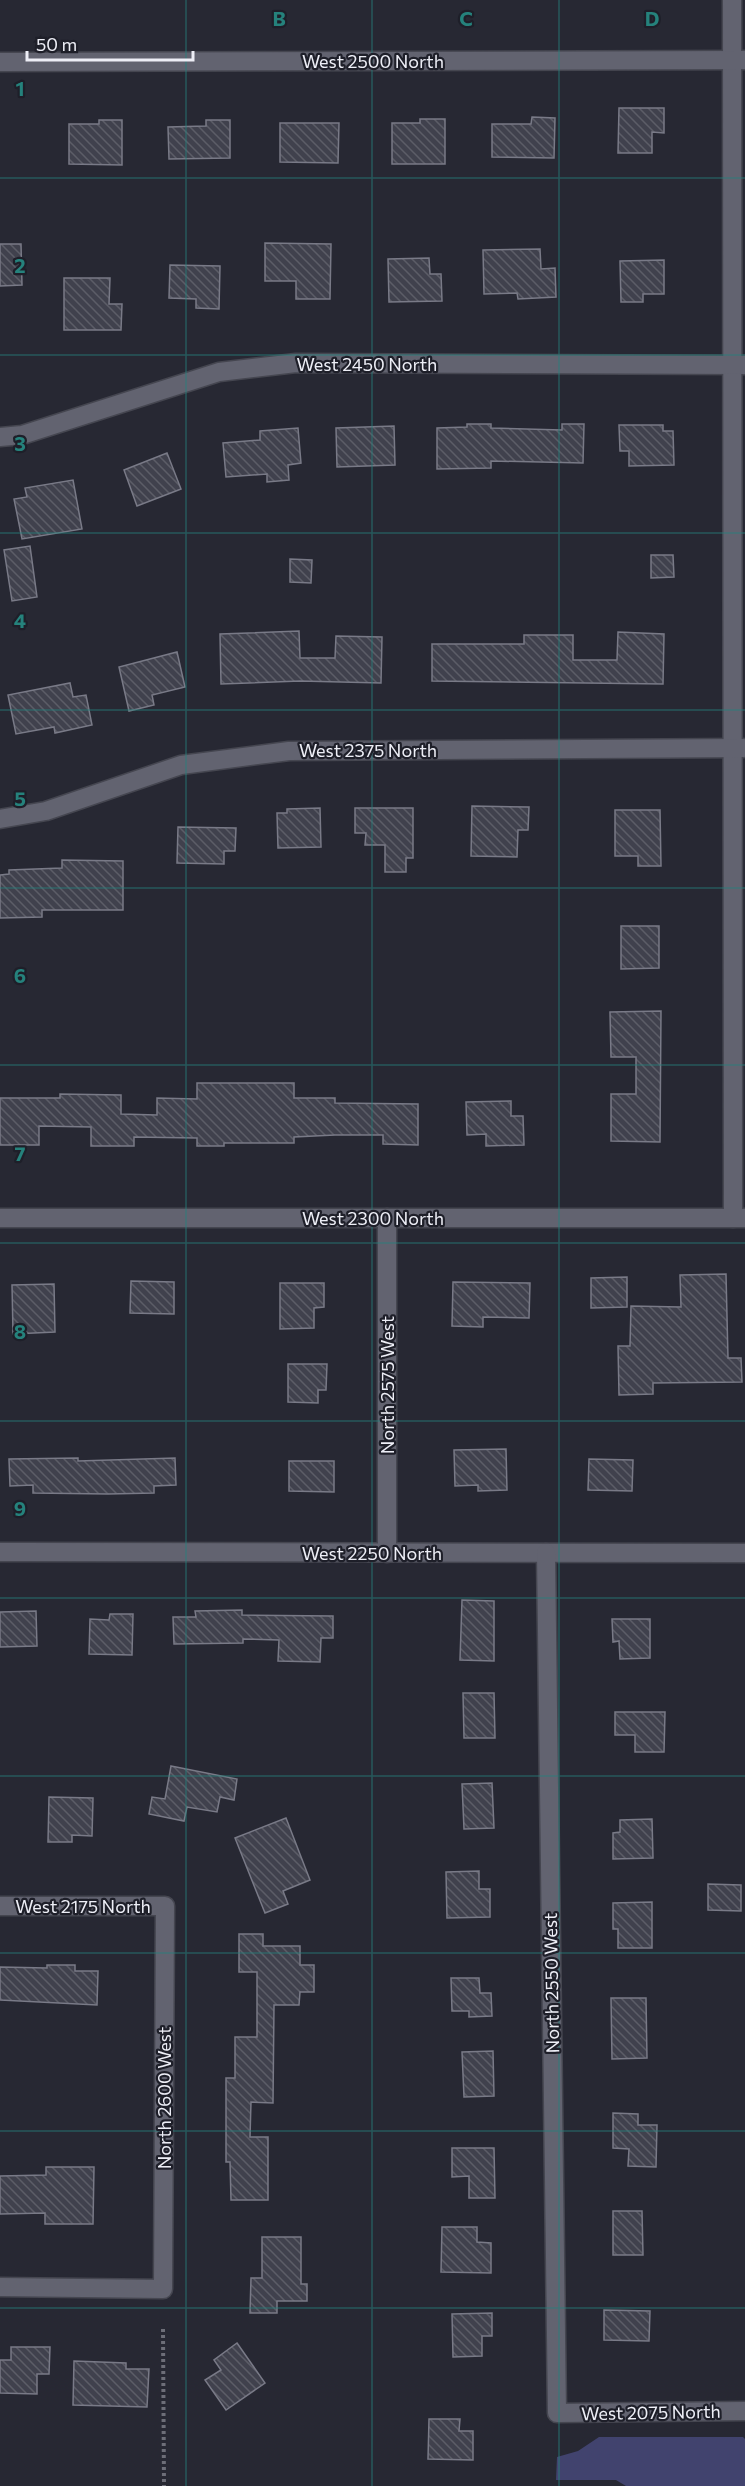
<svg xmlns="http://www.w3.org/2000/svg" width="745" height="2486" font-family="Commissioner,sans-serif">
  <defs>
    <pattern id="building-back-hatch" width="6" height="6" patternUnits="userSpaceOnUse" patternTransform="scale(1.5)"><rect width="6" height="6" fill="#40414d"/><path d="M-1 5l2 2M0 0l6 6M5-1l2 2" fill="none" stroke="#5c5d67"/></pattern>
  </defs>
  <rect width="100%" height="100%" fill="#272833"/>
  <polygon fill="#41436e" points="599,2437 743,2437 745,2439 745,2486 626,2486 616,2480 556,2480 557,2457 578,2451"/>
  <g fill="url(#building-back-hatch)" stroke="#797a87" stroke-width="1.5">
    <polygon points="619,108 664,108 664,133 652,132 652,153 618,153"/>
    <polygon points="532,117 555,118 554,158 492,157 492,124 531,124"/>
    <polygon points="420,119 445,119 445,164 392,164 392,123 420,123"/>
    <polygon points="99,120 122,120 122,165 69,164 69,124 99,124"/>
    <polygon points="206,120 230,120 230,158 169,159 168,127 206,126"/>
    <polygon points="280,123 339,123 338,163 280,162"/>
    <polygon points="265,243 331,244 330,299 296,299 296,281 265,281"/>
    <polygon points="0,244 21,244 22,285 0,286"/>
    <polygon points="540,249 541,269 555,268 556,297 518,299 517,293 484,294 483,250"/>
    <polygon points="429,258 430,274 441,274 442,301 389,302 388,259"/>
    <polygon points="664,260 664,294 643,294 643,302 621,302 620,261"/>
    <polygon points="170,265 220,266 219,309 196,308 196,299 169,298"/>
    <polygon points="64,278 110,278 109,304 122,304 121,330 64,330"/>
    <polygon points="467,424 491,424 491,428 562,430 562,424 584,424 583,463 491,461 491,468 437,469 437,428 467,427"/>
    <polygon points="619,425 663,425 663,431 673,431 674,465 629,466 629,451 620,451"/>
    <polygon points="394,426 395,465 337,467 336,428"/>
    <polygon points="298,428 301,463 288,465 289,480 267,482 267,474 226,477 223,443 260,440 260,431"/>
    <polygon points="167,453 181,489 137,506 124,470"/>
    <polygon points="73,480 82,529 22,539 14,499 27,497 25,488"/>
    <polygon points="30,546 37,597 12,601 4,550"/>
    <polygon points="651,555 673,555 674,577 651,578"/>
    <polygon points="290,559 312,560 311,583 290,582"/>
    <polygon points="299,631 300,658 335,658 336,636 382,637 381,683 300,681 221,684 220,634"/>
    <polygon points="618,632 664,634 663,684 432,681 432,644 524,644 524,635 573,635 573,660 617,660"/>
    <polygon points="177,652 185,687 152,695 154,705 129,711 119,667"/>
    <polygon points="70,683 73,697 86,695 92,725 55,733 54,727 16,734 8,695"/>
    <polygon points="472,806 529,807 528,830 518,830 517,857 471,856"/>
    <polygon points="320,808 321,847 278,848 277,813 287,813 287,809"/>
    <polygon points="355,808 413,808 413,858 406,858 406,872 385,872 385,845 365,845 366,833 355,833"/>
    <polygon points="615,810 660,810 661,866 638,866 638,856 615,856"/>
    <polygon points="178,827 236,828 235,851 224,851 224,864 177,863"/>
    <polygon points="62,860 123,861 123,910 42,910 42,917 0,918 0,875 9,874 9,870 62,868"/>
    <polygon points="621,926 659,926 659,968 621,969"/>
    <polygon points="661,1011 660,1142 611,1141 611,1094 636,1094 636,1057 611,1057 610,1012"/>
    <polygon points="197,1083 294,1083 294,1098 335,1098 335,1103 418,1104 418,1145 383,1144 383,1135 335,1135 294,1137 294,1143 224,1143 224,1146 197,1146 197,1138 134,1137 134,1146 91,1146 91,1127 39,1126 39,1145 0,1145 0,1098 60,1098 60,1094 121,1095 121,1114 157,1115 157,1098 197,1099"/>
    <polygon points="511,1101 511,1116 523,1116 524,1145 486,1146 486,1134 467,1135 466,1102"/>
    <polygon points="726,1274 728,1358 741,1358 742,1382 653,1383 653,1394 619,1395 618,1346 630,1346 631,1306 681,1307 680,1275"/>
    <polygon points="627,1277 627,1307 591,1308 591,1278"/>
    <polygon points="131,1281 174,1282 174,1314 130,1313"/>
    <polygon points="453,1282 530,1283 529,1318 483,1317 483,1327 452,1326"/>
    <polygon points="280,1283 324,1283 324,1307 314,1308 314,1328 280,1329"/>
    <polygon points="54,1284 55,1332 13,1334 12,1285"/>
    <polygon points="288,1364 327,1364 326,1390 318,1390 318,1403 288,1402"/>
    <polygon points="506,1449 507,1490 478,1491 478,1485 455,1486 454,1450"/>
    <polygon points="78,1458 78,1461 175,1458 176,1485 154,1486 154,1493 108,1494 33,1493 33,1485 10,1486 9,1459"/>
    <polygon points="589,1459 633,1460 632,1491 588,1490"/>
    <polygon points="289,1461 334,1461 334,1492 289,1491"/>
    <polygon points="462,1600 494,1601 494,1661 460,1660"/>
    <polygon points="242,1610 242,1615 333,1616 333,1638 321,1638 320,1662 278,1661 279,1640 243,1639 243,1643 174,1644 173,1617 196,1617 195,1611"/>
    <polygon points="36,1611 37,1646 0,1647 0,1612"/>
    <polygon points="110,1614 133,1614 132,1655 89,1654 90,1619 109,1620"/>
    <polygon points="612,1619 650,1619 650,1658 620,1659 619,1641 613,1642"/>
    <polygon points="463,1693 494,1693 495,1738 464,1738"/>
    <polygon points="615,1712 665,1712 664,1752 635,1752 635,1735 615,1735"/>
    <polygon points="171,1766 237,1779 234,1800 220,1797 217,1812 187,1807 184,1821 149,1814 152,1797 165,1799"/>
    <polygon points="492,1783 494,1828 464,1829 462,1784"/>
    <polygon points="49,1797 93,1798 92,1836 72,1835 72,1842 48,1842"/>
    <polygon points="286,1818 310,1880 283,1891 288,1904 265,1913 235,1838"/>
    <polygon points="652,1819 653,1858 613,1859 613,1833 620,1832 620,1820"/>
    <polygon points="479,1871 479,1889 490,1889 490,1917 447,1918 446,1872"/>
    <polygon points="708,1884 741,1885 741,1911 708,1910"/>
    <polygon points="652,1902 652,1948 618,1948 618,1929 613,1929 613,1903"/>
    <polygon points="239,1934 263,1934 263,1946 300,1946 300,1965 314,1965 314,1992 300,1992 299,2005 274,2005 273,2103 251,2102 250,2137 268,2137 268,2200 231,2200 230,2162 226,2162 226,2078 235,2078 235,2037 257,2037 257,1972 239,1972"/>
    <polygon points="47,1965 75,1965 75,1971 98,1971 97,2005 0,2000 0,1967 47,1968"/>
    <polygon points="451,1978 479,1978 480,1993 491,1993 492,2016 469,2017 469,2011 452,2011"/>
    <polygon points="611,1998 646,1998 647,2058 612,2059"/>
    <polygon points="493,2051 494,2096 464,2097 462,2052"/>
    <polygon points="613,2113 638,2114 638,2125 657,2125 656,2167 628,2166 629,2149 613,2148"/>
    <polygon points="452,2148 494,2148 495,2198 469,2198 469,2176 452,2177"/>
    <polygon points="46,2167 94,2167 93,2224 45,2224 45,2213 0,2214 0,2176 46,2175"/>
    <polygon points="613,2211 642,2211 643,2255 613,2255"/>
    <polygon points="442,2227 477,2227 477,2242 491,2243 491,2273 441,2272"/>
    <polygon points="262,2237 301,2237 301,2284 307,2284 307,2301 277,2301 277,2313 250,2313 251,2278 262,2278"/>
    <polygon points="604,2310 650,2311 649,2341 604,2340"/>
    <polygon points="492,2313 492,2336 482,2336 482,2356 453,2357 452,2314"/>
    <polygon points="237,2343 265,2383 226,2410 205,2380 221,2370 214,2360"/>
    <polygon points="11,2347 50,2347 49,2374 37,2374 37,2394 0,2393 0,2360 11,2360"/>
    <polygon points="74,2361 126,2363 126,2369 149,2369 147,2407 73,2405"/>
    <polygon points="429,2419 460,2419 459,2431 473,2431 473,2460 428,2459"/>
  </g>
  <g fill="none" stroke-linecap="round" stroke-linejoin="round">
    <defs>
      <g id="street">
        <polyline points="732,0 733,1218"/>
        <polyline points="0,62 745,60"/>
        <polyline points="0,437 22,435 219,372 296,363 744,365"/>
        <polyline points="0,819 46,811 181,765 289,751 743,748"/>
        <polyline points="387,1218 387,1553"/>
        <polyline points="0,1552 745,1553"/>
        <polyline points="546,1553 557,2413 745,2411"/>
        <polyline points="0,1906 165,1906 163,2289 0,2287"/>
      </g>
      <polyline id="secondary" points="0,1218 745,1218"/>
    </defs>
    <use href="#street" stroke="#454650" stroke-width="21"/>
    <use href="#secondary" stroke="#454650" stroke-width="21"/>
    <polyline stroke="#6d6e78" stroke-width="4" stroke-dasharray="3 3" stroke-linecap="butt" points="163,2329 164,2486"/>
    <use href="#street" stroke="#626370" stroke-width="18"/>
    <use href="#secondary" stroke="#626370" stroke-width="18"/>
  </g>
  <path fill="none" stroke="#25827c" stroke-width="1.5" stroke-opacity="0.55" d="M186,0V2486M372,0V2486M559,0V2486M0,178H745M0,355H745M0,533H745M0,710H745M0,888H745M0,1065H745M0,1243H745M0,1421H745M0,1598H745M0,1776H745M0,1953H745M0,2131H745M0,2308H745"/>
  <g text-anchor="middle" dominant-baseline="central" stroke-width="4.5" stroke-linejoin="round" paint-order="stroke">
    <g font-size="18" fill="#edeef6" stroke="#1e1f29">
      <text x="373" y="61">West 2500 North</text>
      <text x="367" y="364">West 2450 North</text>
      <text x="368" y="750">West 2375 North</text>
      <text x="373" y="1218">West 2300 North</text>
      <text transform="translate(387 1385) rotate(-90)">North 2575 West</text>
      <text x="372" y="1553">West 2250 North</text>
      <text x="83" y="1906">West 2175 North</text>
      <text transform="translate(551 1983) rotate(-91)">North 2550 West</text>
      <text transform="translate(164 2098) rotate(-90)">North 2600 West</text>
      <text transform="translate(651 2412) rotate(-1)">West 2075 North</text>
    </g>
  </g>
  <g font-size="20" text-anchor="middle" font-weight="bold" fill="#25827c" stroke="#1e1f29" stroke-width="4.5" stroke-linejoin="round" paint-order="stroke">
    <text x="279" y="26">B</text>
    <text x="466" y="26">C</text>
    <text x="652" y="26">D</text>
    <text x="20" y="96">1</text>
    <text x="20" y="273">2</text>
    <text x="20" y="451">3</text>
    <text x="20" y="628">4</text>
    <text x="20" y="806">5</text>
    <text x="20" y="983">6</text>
    <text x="20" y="1161">7</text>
    <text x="20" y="1339">8</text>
    <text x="20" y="1516">9</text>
  </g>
  <path d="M27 51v9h166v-9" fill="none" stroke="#edeef6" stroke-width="3"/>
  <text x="36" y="51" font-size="18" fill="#edeef6" stroke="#1e1f29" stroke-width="4.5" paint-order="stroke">50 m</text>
</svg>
